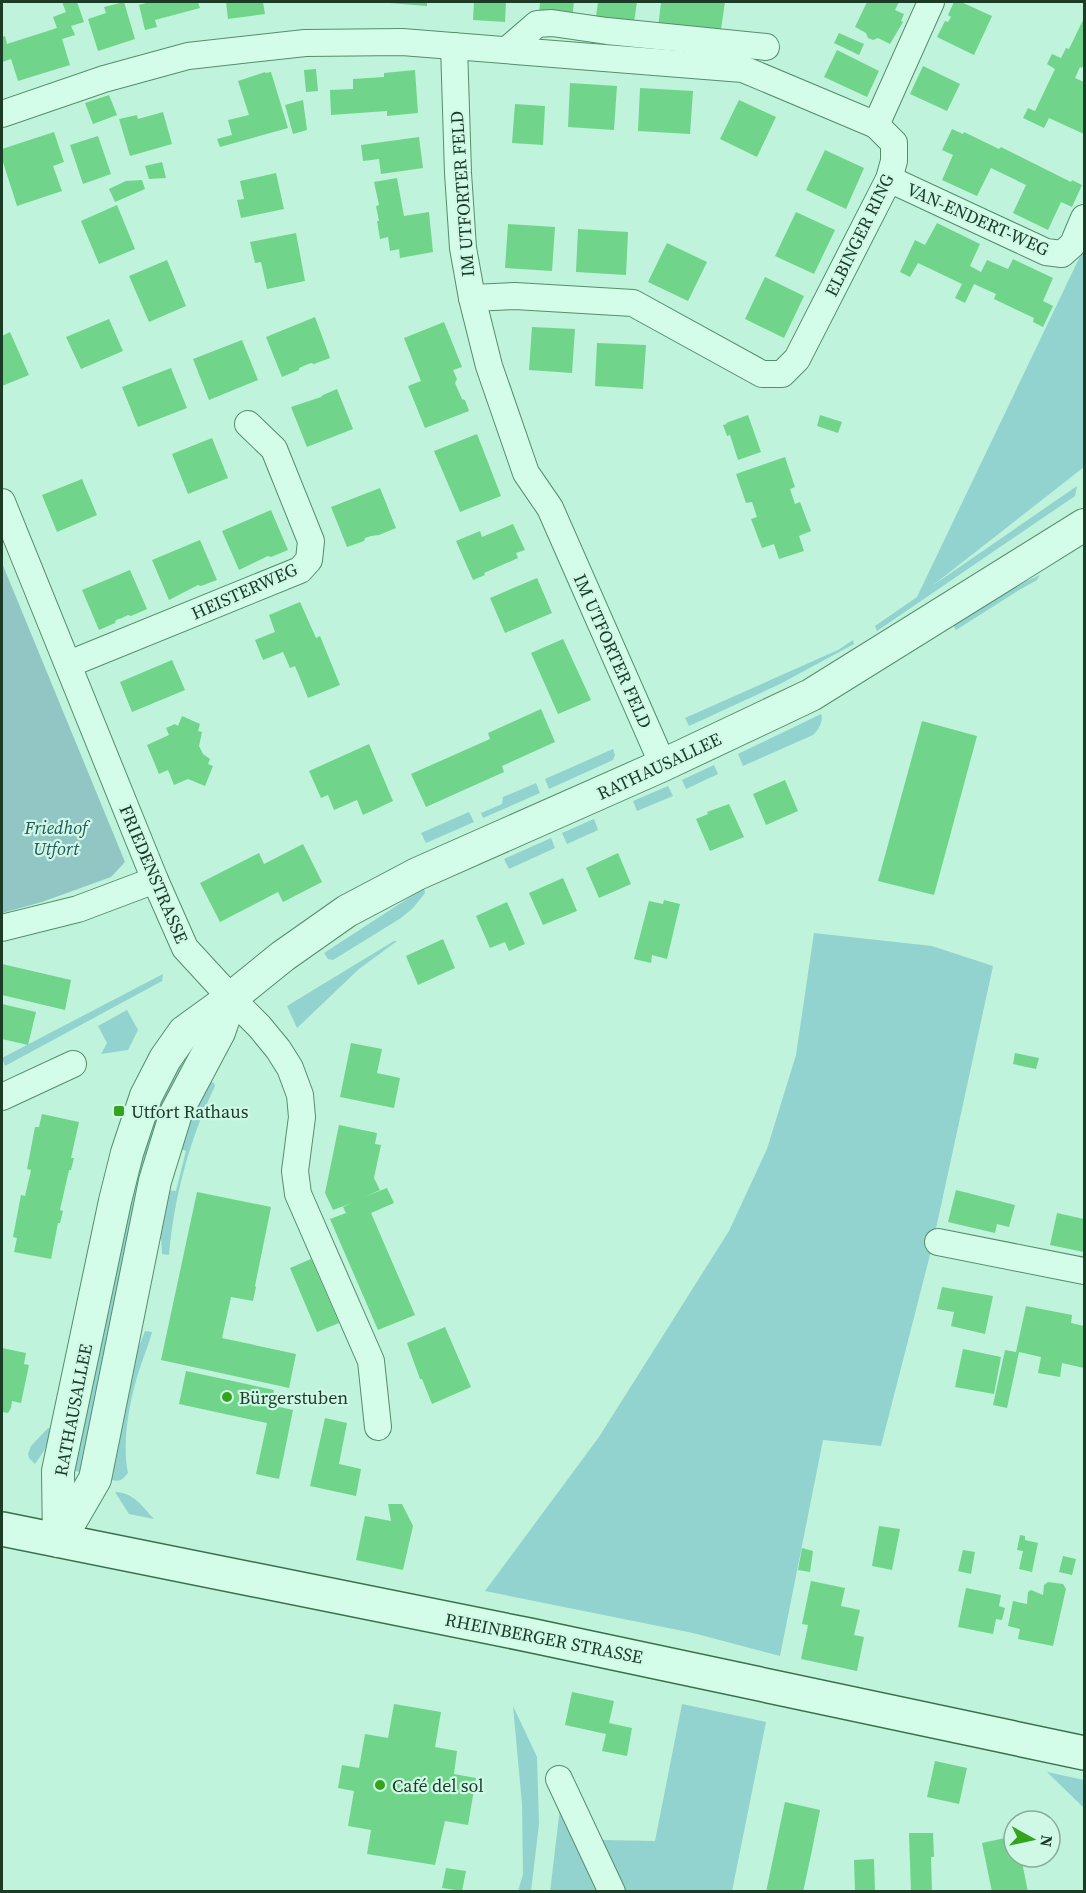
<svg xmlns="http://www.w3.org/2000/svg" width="1086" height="1893" font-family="'Source Serif 4',serif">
  <rect width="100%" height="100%" fill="#bff3db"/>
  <g fill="#92d2cf" fill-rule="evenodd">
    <polygon points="1084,248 1084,467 932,586 1077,486 1075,496 877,631 875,626 917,597"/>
    <path d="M1040,575L1037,580L1019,590L956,630L953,625C981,606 1008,589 1040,575Z"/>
    <polygon points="853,640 854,644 780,684 689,726 685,718 838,650"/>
    <path d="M821,714C824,720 818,731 813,735L743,766L738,754Z"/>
    <polygon points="613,749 615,755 613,760 549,789 545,779"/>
    <polygon points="714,765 718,774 686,789 682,780"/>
    <polygon points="536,783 540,793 483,818 481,813 502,804 503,797"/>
    <polygon points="668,786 673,796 637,811 633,801"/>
    <polygon points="469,812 474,822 426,843 421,833"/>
    <polygon points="594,819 598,830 567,844 562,833"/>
    <polygon points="551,838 555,848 509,869 504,859"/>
    <polygon points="424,888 425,893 413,908 401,918 333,960 328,959 324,953"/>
    <polygon points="814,933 932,946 993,966 932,1247 881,1446 823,1440 780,1656 693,1633 485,1591 599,1437 729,1231 767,1149 796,1055"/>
    <polygon points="394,941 397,941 359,969 297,1028 287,1006"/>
    <polygon points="163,974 162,981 5,1066 2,1058"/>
    <polygon points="127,1010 138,1030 128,1050 101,1054 107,1043 98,1026"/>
    <polygon points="179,1063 186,1066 81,1472 73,1471 127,1208 155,1113"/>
    <path d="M206,1078L214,1083L215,1086C190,1138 174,1197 169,1255L162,1254C162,1240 159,1226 160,1212C162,1165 184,1119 206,1078ZM178,1148L186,1151L176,1191L166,1190Z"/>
    <path d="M145,1331L152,1332C150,1341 146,1350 143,1359C131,1392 121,1439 128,1473C122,1480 121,1482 111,1480L110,1469L128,1374Z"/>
    <polygon points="48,1428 52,1429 44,1451 35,1464 29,1458 28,1454 31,1446"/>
    <path d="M115,1492C133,1492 143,1507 154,1519L129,1514Z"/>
    <polygon points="682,1704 766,1722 732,1891 626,1891 601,1840 655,1841"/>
    <polygon points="513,1706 537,1757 539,1824 531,1891 518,1891 523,1874 522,1804"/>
    <polygon points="1047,1772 1084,1780 1084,1808"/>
    <polygon points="560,1808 599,1891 550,1892"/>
  </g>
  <polygon fill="#92c6c4" points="2,563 125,862 111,877 42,902 2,913"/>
  <g fill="#70d58a">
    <polygon points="62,2 77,2 84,22 71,26 75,35 62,39 70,65 18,81 11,59 2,62 2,37 5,36 7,44 57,28 53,17 66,12"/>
    <polygon points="124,2 135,39 98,51 88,19 106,13 104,7"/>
    <polygon points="150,2 198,2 200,8 155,20 157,27 145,30 139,5"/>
    <polygon points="226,2 263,2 265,14 228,19"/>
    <polygon points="389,2 427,2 427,6 389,3"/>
    <polygon points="474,2 506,2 505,22 473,20"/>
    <polygon points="540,2 574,2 572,19 539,15"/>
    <polygon points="598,2 637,2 633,29 595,24"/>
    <polygon points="661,2 725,2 720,36 658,28"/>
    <polygon points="867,2 899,2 895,10 904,14 901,21 903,22 890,44 878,38 873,40 868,38 866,33 855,27"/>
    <polygon points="954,2 961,2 992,16 974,55 937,37 945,21 948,22 951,17 948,15"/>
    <polygon points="1084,18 1084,63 1082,68 1080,67 1075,78 1084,82 1084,134 1049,118 1044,128 1023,118 1028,108 1035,111 1055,69 1047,64 1052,54 1061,58 1066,48 1069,49"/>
    <polygon points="839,33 864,44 859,55 834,43"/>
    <polygon points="837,50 879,71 867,97 824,77"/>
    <polygon points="923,66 960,84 947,111 910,94"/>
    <polygon points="316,69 318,91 306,92 304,70"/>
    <polygon points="415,70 418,113 387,116 387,111 331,115 330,90 353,89 353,79 384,77 384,73"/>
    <polygon points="265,72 265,73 271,72 288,128 220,147 217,139 232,135 228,120 249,115 238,81"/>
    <polygon points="570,83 617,86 614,130 568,127"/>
    <polygon points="640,88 693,91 690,134 638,131"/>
    <polygon points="109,95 117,115 93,124 85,103"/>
    <polygon points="303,100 307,130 293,134 285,105"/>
    <polygon points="739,100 776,117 757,157 720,139"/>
    <polygon points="515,104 545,106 543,145 512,143"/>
    <polygon points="163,112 172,144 130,156 119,119 137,115 138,119"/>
    <polygon points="952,129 963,134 964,132 999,149 1001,147 1071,182 1072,180 1082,185 1072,207 1061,202 1048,230 1013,213 1026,185 991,168 977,196 942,180 953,155 942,150"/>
    <polygon points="54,132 64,162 53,166 62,191 17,206 2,159 2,149"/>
    <polygon points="98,136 111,174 83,184 70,145"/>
    <polygon points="419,137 423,168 381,174 379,159 363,161 361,145"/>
    <polygon points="825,150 864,168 846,209 806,190"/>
    <polygon points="162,162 166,178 149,179 145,166"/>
    <polygon points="276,173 284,209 241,218 237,200 244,199 240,181"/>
    <polygon points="397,178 404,216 429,212 433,252 400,258 399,249 390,251 388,237 380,239 377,221 379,221 376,206 379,205 374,182"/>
    <polygon points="142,180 145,189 115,202 109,189 126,181"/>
    <polygon points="117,205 135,249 99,264 81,221"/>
    <polygon points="796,212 835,230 814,274 775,256"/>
    <polygon points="937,223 980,244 970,266 981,272 987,260 1008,269 1013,259 1053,278 1043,301 1053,306 1043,327 1033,322 1034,318 994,299 996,294 974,284 965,303 955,298 962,284 918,263 910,277 900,272 915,240 925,245"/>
    <polygon points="508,224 555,227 552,271 505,268"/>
    <polygon points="578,229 628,232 626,275 576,272"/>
    <polygon points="296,233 305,281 267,289 261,262 255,263 250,242"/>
    <polygon points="667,243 707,262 688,301 648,282"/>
    <polygon points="167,260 186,306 149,322 129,276"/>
    <polygon points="765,277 804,296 784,338 745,319"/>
    <polygon points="315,317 330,358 314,364 311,363 306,365 299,368 299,370 282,377 266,337"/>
    <polygon points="109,319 123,351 81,369 66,337"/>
    <polygon points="444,322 462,367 453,370 457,379 455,383 462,399 465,400 469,411 425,428 408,386 421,381 404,338"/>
    <polygon points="532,327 575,329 572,373 529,370"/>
    <polygon points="10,332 29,375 2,386 2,336"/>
    <polygon points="242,340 258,380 209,400 193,359"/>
    <polygon points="597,343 646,345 643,389 595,386"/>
    <polygon points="171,368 187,408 138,427 122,387"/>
    <polygon points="337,389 353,429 307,447 291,407 321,397 323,395"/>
    <polygon points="748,415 761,452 738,460 730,435 727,436 723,425 727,424 726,423"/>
    <polygon points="820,415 842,422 838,433 817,426"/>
    <polygon points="477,434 501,496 460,512 434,451"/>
    <polygon points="212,438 228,478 188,494 172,454"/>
    <polygon points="785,457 795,487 790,489 795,504 800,502 811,531 799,536 804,551 779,559 774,544 762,548 751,519 757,517 752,502 746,503 736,474"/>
    <polygon points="82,479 97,515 57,532 42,495"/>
    <polygon points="380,488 396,528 379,535 371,536 365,538 364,541 347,547 331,507"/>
    <polygon points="271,510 288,550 271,557 268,556 239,570 222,531"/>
    <polygon points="513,524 525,550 516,553 518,558 484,573 485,575 473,580 456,541 480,531 482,537"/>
    <polygon points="200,540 217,580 201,586 198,585 169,600 152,560"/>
    <polygon points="130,570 147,609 131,616 128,615 122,618 116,620 115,623 99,630 82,590"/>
    <polygon points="537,578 552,613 505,633 490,598"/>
    <polygon points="300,602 316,638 320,636 340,685 308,698 295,666 290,668 283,652 263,660 255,640 275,632 269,615"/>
    <polygon points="563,639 591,700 558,714 531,653"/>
    <polygon points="172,660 185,690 132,712 120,682"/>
    <polygon points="541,709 555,742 502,766 504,772 426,807 411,774 490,739 488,733"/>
    <polygon points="182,716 200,724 198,731 202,732 199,746 203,754 210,759 208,764 213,766 205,786 188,779 174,785 168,770 159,774 147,745 169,735 166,728 175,724 178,726"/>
    <polygon points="922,721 977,736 934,895 878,881"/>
    <polygon points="369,744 393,801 363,815 357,800 334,810 328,795 321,798 309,771"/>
    <polygon points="785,780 798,811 766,825 753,794"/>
    <polygon points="729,804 744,837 710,851 696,819 708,814 707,812"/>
    <polygon points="303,844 322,882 283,902 278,892 220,922 200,883 259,853 264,864"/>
    <polygon points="618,853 631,884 599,898 586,868"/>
    <polygon points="563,878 577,911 543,925 529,893"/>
    <polygon points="664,900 680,904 667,959 652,955 651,963 634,959 649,901 663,904"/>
    <polygon points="507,902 525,944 509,951 505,942 490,948 476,916"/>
    <polygon points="443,939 455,968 418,985 406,956"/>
    <polygon points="2,964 71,980 65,1010 2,995"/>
    <polygon points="2,1004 36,1012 28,1045 2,1039"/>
    <polygon points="351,1043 382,1049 377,1073 400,1078 394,1108 340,1097"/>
    <polygon points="1015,1053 1039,1058 1036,1069 1013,1064"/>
    <polygon points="42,1114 79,1122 71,1158 74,1158 71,1170 69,1170 60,1210 63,1211 60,1223 58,1223 51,1259 14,1252 17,1238 13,1237 21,1195 25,1196 31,1170 27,1169 35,1127 39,1127"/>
    <polygon points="339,1125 377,1133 375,1144 381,1145 374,1178 380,1190 364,1197 387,1188 394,1203 371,1213 415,1315 378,1330 330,1219 346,1213 343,1207 352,1203 333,1210 325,1193"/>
    <polygon points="956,1190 1015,1205 1009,1227 997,1224 995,1233 948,1222"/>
    <polygon points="197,1192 271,1207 255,1286 256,1287 253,1301 231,1297 222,1338 296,1354 289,1388 161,1360"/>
    <polygon points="1057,1213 1084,1219 1084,1252 1050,1245"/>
    <polygon points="311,1259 339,1323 317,1332 290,1268"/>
    <polygon points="942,1287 993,1296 985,1334 951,1326 954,1312 937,1309"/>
    <polygon points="1026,1306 1072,1315 1071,1323 1084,1326 1084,1368 1062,1363 1060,1377 1038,1373 1041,1357 1019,1352 1007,1408 993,1405 1005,1350 1016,1352"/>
    <polygon points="445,1327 471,1387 432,1404 422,1379 420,1379 407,1343"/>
    <polygon points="2,1348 26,1353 24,1364 29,1365 21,1403 12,1401 11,1408 8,1413 2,1412"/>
    <polygon points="963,1349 1001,1357 994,1394 955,1387"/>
    <polygon points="186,1371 274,1390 271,1405 293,1410 279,1479 256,1474 267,1423 179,1404"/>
    <polygon points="325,1418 347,1423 339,1464 361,1469 356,1496 310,1486"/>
    <polygon points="388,1504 402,1504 413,1526 403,1570 356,1560 365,1516 391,1521"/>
    <polygon points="879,1526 900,1529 892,1570 872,1566"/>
    <polygon points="1020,1535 1025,1536 1025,1540 1038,1543 1032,1572 1019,1569 1023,1551 1017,1550"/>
    <polygon points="802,1548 813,1551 810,1572 798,1570"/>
    <polygon points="963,1550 975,1552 971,1574 958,1571"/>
    <polygon points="1063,1556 1076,1559 1072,1575 1059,1572"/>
    <polygon points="811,1581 845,1588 841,1606 860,1610 854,1635 864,1637 857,1671 801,1659 808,1625 802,1624"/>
    <polygon points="1048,1582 1063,1584 1066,1589 1053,1646 1018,1639 1020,1629 1008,1626 1013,1601 1027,1604 1028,1592 1031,1590 1043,1595 1044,1585"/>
    <polygon points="966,1588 1001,1595 999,1606 1005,1608 1002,1620 996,1619 993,1634 958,1627"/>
    <polygon points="572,1692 614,1701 609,1723 632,1728 627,1756 602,1751 606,1734 565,1725"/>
    <polygon points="394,1704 441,1712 435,1747 457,1751 454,1774 476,1778 468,1825 445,1821 435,1865 367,1854 371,1830 348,1826 354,1791 338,1788 342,1765 359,1768 365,1734 388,1738"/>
    <polygon points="935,1761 967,1768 959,1804 927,1797"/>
    <polygon points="785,1802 820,1810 812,1850 803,1892 766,1892"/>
    <polygon points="909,1833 933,1833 934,1857 931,1857 932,1892 911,1892"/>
    <polygon points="1014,1836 1014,1857 1021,1857 1028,1892 992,1892 982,1843"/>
    <polygon points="874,1859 875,1892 855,1892 854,1860"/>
    <polygon points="446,1868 466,1871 462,1891 442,1888"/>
  </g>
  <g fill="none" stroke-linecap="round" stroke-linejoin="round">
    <defs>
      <g id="minor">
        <polyline points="454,46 458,173 463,248 472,298 489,366 526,473 550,508 663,765"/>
        <polyline points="507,50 537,24 552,23 607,31 766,47"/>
        <polyline points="2,114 104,79 188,56 305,43 402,42 743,69 876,125 894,143 894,161 889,179 797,359 782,374 762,374 633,303 515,296 472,298"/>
        <polyline points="876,125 931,2"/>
        <polyline points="889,179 1046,252 1062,254 1073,244 1084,218"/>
        <polyline points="2,502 155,880 185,948 231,998 259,1026 278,1049 290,1068 300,1095 302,1117 295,1171 298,1194 371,1361 378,1427"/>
        <polyline points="69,664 300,570 309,560 311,541 274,449 248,424"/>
        <polyline points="2,928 78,909 155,880"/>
        <polyline points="2,1097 73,1064"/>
        <polyline points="938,1242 1084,1271"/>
        <polyline points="559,1779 612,1892"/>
      </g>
      <g id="tertiary">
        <polyline points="59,1541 58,1471 115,1201 127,1153 146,1096 165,1059 184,1032 231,998 283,956 347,911 417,874 663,765 811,695 1084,525"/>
        <polyline points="59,1541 95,1479 155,1181 176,1113 219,1032 231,998"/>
      </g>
      <polyline id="secondary" points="2,1529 529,1635 1084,1753"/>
    </defs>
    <use href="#minor" stroke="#558e6a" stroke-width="28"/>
    <use href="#tertiary" stroke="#558e6a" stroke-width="34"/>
    <use href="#secondary" stroke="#386f4b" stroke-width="36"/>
    <use href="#minor" stroke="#d3fde9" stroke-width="26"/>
    <use href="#tertiary" stroke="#d3fde9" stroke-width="32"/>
    <use href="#secondary" stroke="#d3fde9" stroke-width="33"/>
  </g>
  <g fill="#34a41e" stroke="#cff9e6" stroke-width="2">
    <rect x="113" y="1105" width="12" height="12" rx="3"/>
    <circle cx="227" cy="1397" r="6"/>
    <circle cx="380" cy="1785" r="6"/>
  </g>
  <g text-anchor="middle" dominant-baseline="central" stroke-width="4.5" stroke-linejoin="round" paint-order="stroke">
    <g font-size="18" fill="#1b3b26" stroke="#cff9e6">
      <text transform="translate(462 194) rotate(-94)">IM UTFORTER FELD</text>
      <text transform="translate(978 219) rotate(24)">VAN-ENDERT-WEG</text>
      <text transform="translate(859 235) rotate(-64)">ELBINGER RING</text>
      <text transform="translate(244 591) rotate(-24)">HEISTERWEG</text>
      <text transform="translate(613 651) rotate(66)">IM UTFORTER FELD</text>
      <text transform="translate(659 766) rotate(-25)">RATHAUSALLEE</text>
      <text transform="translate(154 874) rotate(67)">FRIEDENSTRASSE</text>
      <text transform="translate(73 1410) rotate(-79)">RATHAUSALLEE</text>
      <text transform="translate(544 1638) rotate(11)">RHEINBERGER STRASSE</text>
    </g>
    <g font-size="18" font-style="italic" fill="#1f555a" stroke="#cff9e6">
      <text x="56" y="827">Friedhof<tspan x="56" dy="21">Utfort</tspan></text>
    </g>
    <g font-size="18" fill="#1b3b26" stroke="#cff9e6" text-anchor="start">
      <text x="131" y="1111">Utfort Rathaus</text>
      <text x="239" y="1397">Bürgerstuben</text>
      <text x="392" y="1785">Café del sol</text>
    </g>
  </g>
  <rect width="1086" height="1893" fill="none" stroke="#1b3b26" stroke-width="6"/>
  <g transform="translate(1032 1839) rotate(98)"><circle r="28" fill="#cff9e6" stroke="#87ad99" stroke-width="1.5"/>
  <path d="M0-4.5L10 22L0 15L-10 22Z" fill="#34a41e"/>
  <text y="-9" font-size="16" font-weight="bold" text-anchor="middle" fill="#1b3b26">N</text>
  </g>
</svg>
